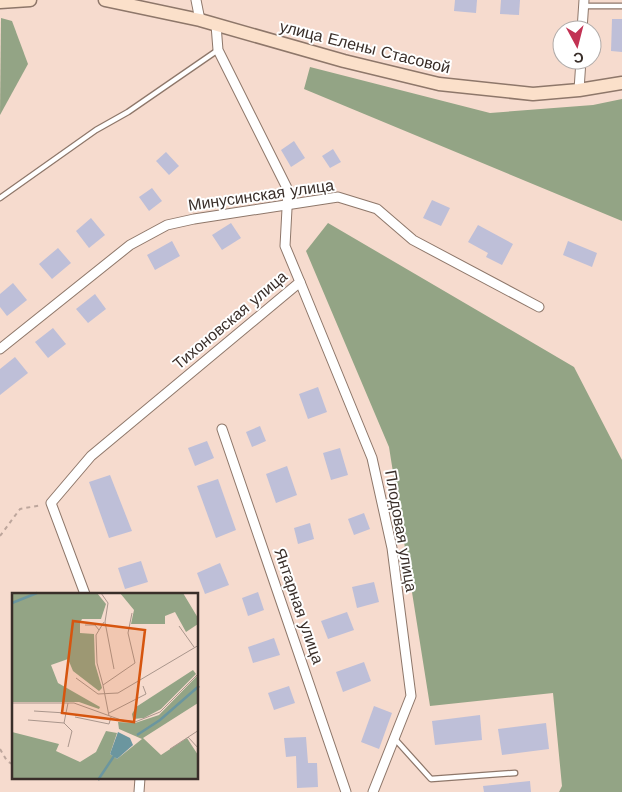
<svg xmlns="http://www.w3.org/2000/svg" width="622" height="792" font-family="'Work Sans',sans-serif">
  <rect width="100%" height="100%" fill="#f6dbce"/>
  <g fill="#93a485">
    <polygon points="1,18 12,21 28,64 0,115"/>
    <polygon points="310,67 490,113 593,105 622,99 622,221 304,89"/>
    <polygon points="328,223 574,367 622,460 622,792 559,792 562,786 553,693 430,706 389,447 306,251"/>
  </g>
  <g fill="#bebfd8">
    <polygon points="455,0 477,0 476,13 454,11"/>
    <polygon points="501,0 520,0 519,15 500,14"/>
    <polygon points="612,19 622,19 622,52 611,51"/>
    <polygon points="294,141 305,158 291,167 281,150"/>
    <polygon points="333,149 341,162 330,168 322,156"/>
    <polygon points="166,152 179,166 169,175 156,161"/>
    <polygon points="152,188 162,201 149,211 139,197"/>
    <polygon points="432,200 450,208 441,226 423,218"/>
    <polygon points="91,218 105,235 89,248 76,231"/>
    <polygon points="231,223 241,238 222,250 212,235"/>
    <polygon points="478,225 513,244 502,265 486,257 488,253 468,242"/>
    <polygon points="172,241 180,256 155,270 147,255"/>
    <polygon points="568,241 597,253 592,267 563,255"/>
    <polygon points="58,248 71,263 52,279 39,264"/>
    <polygon points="13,283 27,300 7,316 0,307 0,294"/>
    <polygon points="95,294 106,309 88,323 76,309"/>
    <polygon points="53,328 66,344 48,358 35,342"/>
    <polygon points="15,357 28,373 0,395 0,369"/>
    <polygon points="318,387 327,412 308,419 299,394"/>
    <polygon points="260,426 266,441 252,447 246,432"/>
    <polygon points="207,441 214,458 195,466 188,448"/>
    <polygon points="340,448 348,475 331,480 323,453"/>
    <polygon points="287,466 297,495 276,503 266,474"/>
    <polygon points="110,475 132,531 109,538 89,482"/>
    <polygon points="218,479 236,530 216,538 197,486"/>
    <polygon points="364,513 370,529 354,535 348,519"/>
    <polygon points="310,523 314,539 298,544 294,528"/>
    <polygon points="141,561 148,582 125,589 118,568"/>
    <polygon points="220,563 229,585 205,594 197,573"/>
    <polygon points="374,582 379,602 357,608 352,587"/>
    <polygon points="258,592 264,610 248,616 242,598"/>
    <polygon points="347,612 354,630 328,639 321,621"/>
    <polygon points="274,638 280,655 253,663 248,647"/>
    <polygon points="364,662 371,681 343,692 336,672"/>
    <polygon points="289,686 295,703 274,710 268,693"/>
    <polygon points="374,706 392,713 379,749 361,742"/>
    <polygon points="480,715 482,740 435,745 432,721"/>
    <polygon points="546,723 549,749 502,755 498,729"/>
    <polygon points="306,737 308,763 317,763 318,787 297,788 296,756 286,757 284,738"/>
    <polygon points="530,781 531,792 484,792 483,786"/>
  </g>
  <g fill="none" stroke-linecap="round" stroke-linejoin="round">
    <defs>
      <g id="lane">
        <polyline points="584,6 622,6"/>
        <polyline points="0,198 96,130 128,112 218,50"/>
        <polyline points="395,739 431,779 515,773"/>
      </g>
      <g id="street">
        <polyline points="196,0 200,20"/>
        <polyline points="582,30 584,0"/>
        <polyline points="579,90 581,60"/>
        <polyline points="300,282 372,458 392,548 411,696 373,792"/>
        <polyline points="0,349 130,245 167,225 194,219 338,197 377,209 413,240 539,307"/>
        <polyline points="222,429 346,792"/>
        <polyline points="85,594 51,503 91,456 300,282 285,246 288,190 218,50 216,25"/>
        <polyline points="139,792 140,778"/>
      </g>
      <g id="secondary">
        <polyline points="105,0 200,20 344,61 439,84 533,94 579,90 622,83"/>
        <polyline points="0,2 30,0"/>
      </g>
    </defs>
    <use href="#lane" stroke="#8e776a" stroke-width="7"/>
    <use href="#street" stroke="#8e776a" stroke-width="11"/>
    <use href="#secondary" stroke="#8e776a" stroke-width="15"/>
    <g stroke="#bda69c" stroke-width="2" stroke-dasharray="4 4" stroke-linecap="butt">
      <polyline points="0,536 20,509 42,505"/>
      <polyline points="0,749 7,761 14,765"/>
      <polyline points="37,778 40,779"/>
    </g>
    <use href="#lane" stroke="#fff" stroke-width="4.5"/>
    <use href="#street" stroke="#fff" stroke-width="9"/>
    <use href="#secondary" stroke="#fbe0ca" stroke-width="12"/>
  </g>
  <g text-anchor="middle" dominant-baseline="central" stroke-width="4" stroke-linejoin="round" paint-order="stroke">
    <g font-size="16" fill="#392e29" stroke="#fff">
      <text transform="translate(365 47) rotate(14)">улица Елены Стасовой</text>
      <text transform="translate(261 195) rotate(-8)">Минусинская улица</text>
      <text transform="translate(230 320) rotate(-40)">Тихоновская улица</text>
      <text transform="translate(401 531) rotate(80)">Плодовая улица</text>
      <text transform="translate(299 606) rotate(71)">Янтарная улица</text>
    </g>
  </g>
  <g transform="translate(12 593)">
    <rect width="186" height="186" fill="#f6dbce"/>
    <path d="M0,0H85L94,11L89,26H70L68,30V40L82,41L83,71L90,95L87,98L61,78L56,66L39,72L46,90L88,114L87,116L67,109H0ZM108,0H171L186,25V31L174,39L163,19L153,23V31H119L122,17ZM181,77L184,81L149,116L132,125L121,126L120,121L124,114ZM186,82V110L131,145L149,162L175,145L186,162V186H0V139L47,151L44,158L68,169L84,159L94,138L105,140L98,161L105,166L130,146L107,136L106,129L123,130L147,122Z" fill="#93a485"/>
    <path d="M106,139L118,145L121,152L105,166L98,161Z" fill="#6b969f"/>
    <path fill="none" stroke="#6b969f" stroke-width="2.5" d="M0,10L25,0M125,142L148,127L187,93M86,187L102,163"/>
    <path fill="none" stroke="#aa968c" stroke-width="1" d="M89,0L96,10L93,29L102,76M73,32H83L87,37M167,33L182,54M64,85L86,101L106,100L187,52M91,92L85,70L84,42L92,29M0,110H62L109,127L123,129L148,119L187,80M22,118L54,120M97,120L134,101L131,93M97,123L91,92L123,70L116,40L120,20M63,124L97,131L99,124M16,127L52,130M176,144L187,156M56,154L60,138L52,130L56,110M158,156L187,137"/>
    <path fill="#d6550f" fill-opacity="0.15" stroke="#d6550f" stroke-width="2.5" d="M61,28L133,37L122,129L50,120Z"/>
    <rect width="186" height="186" fill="none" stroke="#392e29" stroke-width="2.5"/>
  </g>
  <g transform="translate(577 45) rotate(173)"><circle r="24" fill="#ffffff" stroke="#b0aba9"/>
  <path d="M0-4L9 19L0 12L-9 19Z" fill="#c23253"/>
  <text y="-8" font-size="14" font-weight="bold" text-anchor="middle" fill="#392e29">С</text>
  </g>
</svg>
